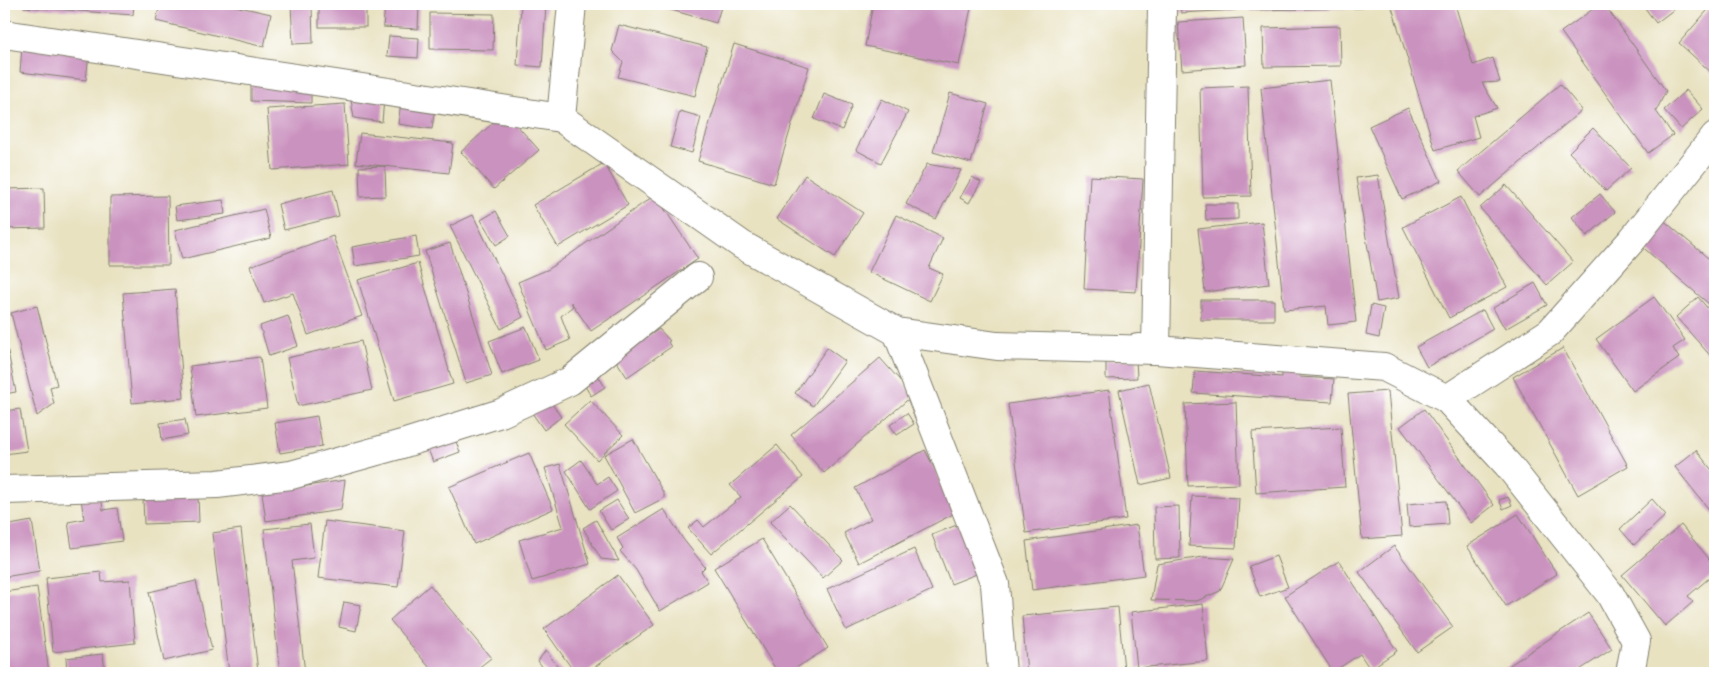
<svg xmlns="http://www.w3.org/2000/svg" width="1719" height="677" font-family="Delius,sans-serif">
  <rect width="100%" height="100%" fill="#fff"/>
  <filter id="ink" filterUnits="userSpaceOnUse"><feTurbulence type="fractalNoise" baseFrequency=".02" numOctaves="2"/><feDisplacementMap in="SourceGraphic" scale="10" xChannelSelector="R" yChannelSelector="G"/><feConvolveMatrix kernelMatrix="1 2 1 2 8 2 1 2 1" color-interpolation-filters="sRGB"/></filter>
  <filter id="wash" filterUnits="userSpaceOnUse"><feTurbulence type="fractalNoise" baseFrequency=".0096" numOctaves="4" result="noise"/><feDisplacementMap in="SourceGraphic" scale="20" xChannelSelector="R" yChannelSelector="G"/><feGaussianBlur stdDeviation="1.12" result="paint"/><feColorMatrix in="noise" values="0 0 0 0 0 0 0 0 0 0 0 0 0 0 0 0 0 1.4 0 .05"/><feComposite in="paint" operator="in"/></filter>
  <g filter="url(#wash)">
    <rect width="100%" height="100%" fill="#e8e2c1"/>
    <g id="blocks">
      <g fill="#ca92bf">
        <polygon points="24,4 134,4 133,15 24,7"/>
        <polygon points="160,4 226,4 271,14 264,47 156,21"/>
        <polygon points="291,4 312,4 313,43 293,44"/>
        <rect x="319" y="4" width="47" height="23"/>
        <polygon points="385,4 419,4 418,29 383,27"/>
        <polygon points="521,4 546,4 542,67 517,65"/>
        <polygon points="651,4 722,4 716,23"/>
        <polygon points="873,4 951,4 971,8 959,65 865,46"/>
        <polygon points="1180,4 1236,4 1236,10 1181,13"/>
        <polygon points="1250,4 1363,4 1363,8 1250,10"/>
        <polygon points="1391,4 1455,4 1473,65 1493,58 1500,82 1482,83 1497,108 1473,116 1479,137 1435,150"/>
        <polygon points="1600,4 1604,4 1666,91 1656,111 1673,135 1648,153 1561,32"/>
        <polygon points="1642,4 1681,4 1656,23"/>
        <polygon points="1713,4 1715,4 1715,76 1679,43"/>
        <polygon points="430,13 494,14 493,50 430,49"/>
        <polygon points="1243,18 1246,65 1182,70 1178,22"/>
        <polygon points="619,25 707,47 695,96 618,77 623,62 612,51"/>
        <polygon points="1340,26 1341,66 1264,67 1263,28"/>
        <polygon points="389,36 419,38 418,58 387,56"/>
        <polygon points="734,44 809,67 774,184 698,161"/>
        <polygon points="22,47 89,54 86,80 20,72"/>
        <polygon points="1330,80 1356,322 1328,325 1326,306 1284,310 1261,88"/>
        <polygon points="251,84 311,86 311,103 251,101"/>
        <polygon points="1560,84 1582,110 1480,197 1458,171"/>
        <polygon points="1248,86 1251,196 1203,197 1200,88"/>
        <polygon points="1686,90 1703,109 1681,129 1664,110"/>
        <polygon points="950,93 988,104 971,163 933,152"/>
        <polygon points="350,94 384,99 382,122 354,118"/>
        <polygon points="824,94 852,105 842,130 814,119"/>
        <polygon points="882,99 908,112 881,163 856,150"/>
        <polygon points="401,103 435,107 432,129 398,124"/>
        <polygon points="345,104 349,164 272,170 267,109"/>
        <polygon points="1408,108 1441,181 1402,199 1369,126"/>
        <polygon points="680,111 701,117 692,153 670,147"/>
        <polygon points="505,112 539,150 494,189 461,152"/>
        <polygon points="1593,128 1631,168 1606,191 1569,152"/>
        <polygon points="360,133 453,143 449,173 356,163"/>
        <polygon points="604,163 628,205 558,247 533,205"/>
        <polygon points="927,164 961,170 936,219 906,204"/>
        <polygon points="385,166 386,196 360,197 359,167"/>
        <polygon points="805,175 863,213 835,257 777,219"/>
        <polygon points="1378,175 1399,298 1377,302 1356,178"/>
        <polygon points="1090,176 1143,179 1136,292 1084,289"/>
        <polygon points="972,177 981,182 969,203 960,198"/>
        <polygon points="1506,185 1573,262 1547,285 1480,208"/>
        <polygon points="44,188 45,228 4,229 4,189"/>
        <polygon points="333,190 339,216 284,230 278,204"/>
        <polygon points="1600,194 1615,212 1587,236 1572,217"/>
        <polygon points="655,195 698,259 591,331 571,302 573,306 561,316 570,340 546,350 518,282 549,269"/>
        <polygon points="168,196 169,265 110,265 110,197"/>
        <polygon points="1461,197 1507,287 1449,318 1403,227"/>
        <polygon points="223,200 225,214 177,220 175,206"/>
        <polygon points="1205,204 1238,204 1238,219 1206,220"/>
        <polygon points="264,209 271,238 182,259 175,230"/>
        <polygon points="496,211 510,236 496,245 481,220"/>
        <polygon points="473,215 523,317 501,329 450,226"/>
        <polygon points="896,215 943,238 929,268 943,274 930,301 869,272"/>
        <polygon points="1661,218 1715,264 1715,300 1710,305 1639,244"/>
        <polygon points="1262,222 1269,284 1205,292 1198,229"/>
        <polygon points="333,236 362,316 308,335 293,293 264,303 250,266"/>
        <polygon points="416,236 419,256 355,266 352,247"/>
        <polygon points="450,243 492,375 466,383 425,251"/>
        <polygon points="418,263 453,384 394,401 358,280"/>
        <polygon points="1535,283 1547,305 1505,329 1493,308"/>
        <polygon points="175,289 184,398 132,403 123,293"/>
        <polygon points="1654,297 1685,340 1673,348 1679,358 1633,391 1596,339"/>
        <polygon points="1698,297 1715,317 1715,361 1676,317"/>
        <rect x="1201" y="300" width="73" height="20"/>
        <polygon points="1371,305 1384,308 1379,338 1366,335"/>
        <polygon points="37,306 57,385 50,387 54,404 37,416 11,313"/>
        <polygon points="1483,310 1493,329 1427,367 1416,347"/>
        <polygon points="288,316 298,346 269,356 260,326"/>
        <polygon points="526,327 539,360 502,374 489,341"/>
        <polygon points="659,329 670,341 668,342 671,347 627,377 615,359"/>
        <polygon points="4,332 16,392 4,394"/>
        <polygon points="361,341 372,390 298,406 287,358"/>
        <polygon points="827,348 845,361 813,406 795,393"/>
        <polygon points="1563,348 1628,466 1578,495 1513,377"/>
        <polygon points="260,357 267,408 196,417 190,366"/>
        <polygon points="880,358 913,395 824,473 791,435"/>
        <polygon points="1136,359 1137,378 1106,379 1106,361"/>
        <polygon points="1282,369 1300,369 1299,377 1334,379 1332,402 1193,393 1195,371 1282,377"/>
        <polygon points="597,374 605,387 591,396 583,383"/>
        <polygon points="1149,383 1171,478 1140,485 1119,390"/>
        <polygon points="1109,390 1126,519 1026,533 1008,404"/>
        <polygon points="1388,391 1402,536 1362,539 1348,394"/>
        <polygon points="590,400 623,435 597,460 564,424"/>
        <polygon points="550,401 561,417 544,430 532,413"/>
        <polygon points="1236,402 1239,484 1188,486 1185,404"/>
        <polygon points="20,409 27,451 4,454 4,411"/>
        <polygon points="1424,409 1494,505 1471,523 1400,427"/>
        <polygon points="907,413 914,424 897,435 890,425"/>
        <polygon points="317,416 322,446 280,453 275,423"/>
        <polygon points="185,419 188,435 162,440 160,423"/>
        <polygon points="1341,427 1345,487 1256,493 1252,432"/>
        <polygon points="453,434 460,452 433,462 426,444"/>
        <polygon points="633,439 664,494 664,498 635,513 604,455"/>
        <polygon points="777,445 803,477 711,554 688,528 698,520 704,527 741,497 730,485"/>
        <polygon points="925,450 957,512 859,563 844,533 871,519 855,488"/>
        <polygon points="1696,450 1715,474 1715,517 1675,467"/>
        <polygon points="529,453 553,509 474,544 449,487"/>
        <polygon points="581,460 597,484 608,477 617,491 590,509 566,471"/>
        <polygon points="560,464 590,564 532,581 519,540 563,527 545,468"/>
        <polygon points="345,480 341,510 266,521 262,493"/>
        <polygon points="101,496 103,510 117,508 122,541 72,548 68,522 84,519 81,499"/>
        <polygon points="198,496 199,522 144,524 143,499"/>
        <polygon points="1192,496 1239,498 1236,548 1189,546"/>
        <polygon points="1508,497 1512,505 1503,509 1499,500"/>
        <polygon points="1652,499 1666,515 1634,545 1620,529"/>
        <polygon points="617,500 629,519 611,530 599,511"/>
        <polygon points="1446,501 1448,524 1409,527 1407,504"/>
        <polygon points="790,504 843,560 823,578 770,522"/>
        <polygon points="1179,506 1180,558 1155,559 1154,507"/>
        <polygon points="664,509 683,539 705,567 701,571 708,582 660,611 636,570 620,551 623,548 617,538"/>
        <polygon points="1518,514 1557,574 1506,606 1467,546"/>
        <polygon points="596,520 619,561 601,559 583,528"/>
        <polygon points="32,521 40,571 4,577 4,526"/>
        <polygon points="325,521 405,531 398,587 318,578"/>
        <polygon points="310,524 314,558 292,561 305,673 280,673 264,529"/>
        <polygon points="959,524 979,573 951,584 932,535"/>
        <polygon points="1137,525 1144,575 1032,590 1026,541"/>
        <polygon points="1681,525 1715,566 1715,573 1688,596 1693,602 1665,626 1622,575"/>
        <polygon points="241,529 258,672 229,673 212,533"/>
        <polygon points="762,539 828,648 788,673 778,673 714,568"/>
        <polygon points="1394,546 1453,627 1417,652 1359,572"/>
        <polygon points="914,549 932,590 846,630 827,589"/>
        <polygon points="1276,556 1288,587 1260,597 1249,566"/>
        <polygon points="1203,557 1234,559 1220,591 1197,601 1151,600 1157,564"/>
        <polygon points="1339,561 1397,651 1370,669 1360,654 1333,672 1285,596"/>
        <polygon points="101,572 102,582 130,580 135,643 53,652 46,578"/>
        <polygon points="618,575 654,625 586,673 575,673 544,629"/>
        <polygon points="196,581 212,650 164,661 149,592"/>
        <polygon points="430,585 491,658 472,673 434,673 390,620"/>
        <polygon points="37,587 49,673 4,673 4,592"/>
        <polygon points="344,602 361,605 356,631 339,627"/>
        <polygon points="1203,604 1208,661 1137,668 1131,612"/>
        <polygon points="1118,607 1124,670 1091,673 1027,673 1022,616"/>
        <polygon points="1588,613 1612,649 1575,673 1498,673"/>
        <polygon points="546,650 562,673 547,673 538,661"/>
        <polygon points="103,654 105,673 67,673 66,658"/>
      </g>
    </g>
  </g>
  <g filter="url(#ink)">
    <use href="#blocks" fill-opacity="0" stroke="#827f6e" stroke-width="1"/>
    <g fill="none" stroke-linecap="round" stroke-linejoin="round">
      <defs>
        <g id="minor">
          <polyline points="4,34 561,118 742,245 897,332 997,346 1156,350 1384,367 1447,399 1508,465 1610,594 1636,641 1630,673"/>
          <polyline points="561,118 572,4"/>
          <polyline points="897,332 995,584 1002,673"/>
          <polyline points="1138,348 1156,350 1162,8"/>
          <polyline points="1447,399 1550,332 1632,240 1715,136"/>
          <polyline points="4,490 217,484 291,475 402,444 501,413 570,381 698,277"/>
        </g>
      </defs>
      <use href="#minor" stroke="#827f6e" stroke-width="30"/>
      <use href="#minor" stroke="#fff" stroke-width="28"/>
    </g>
  </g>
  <rect width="1719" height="677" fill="none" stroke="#fff" stroke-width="20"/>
</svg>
